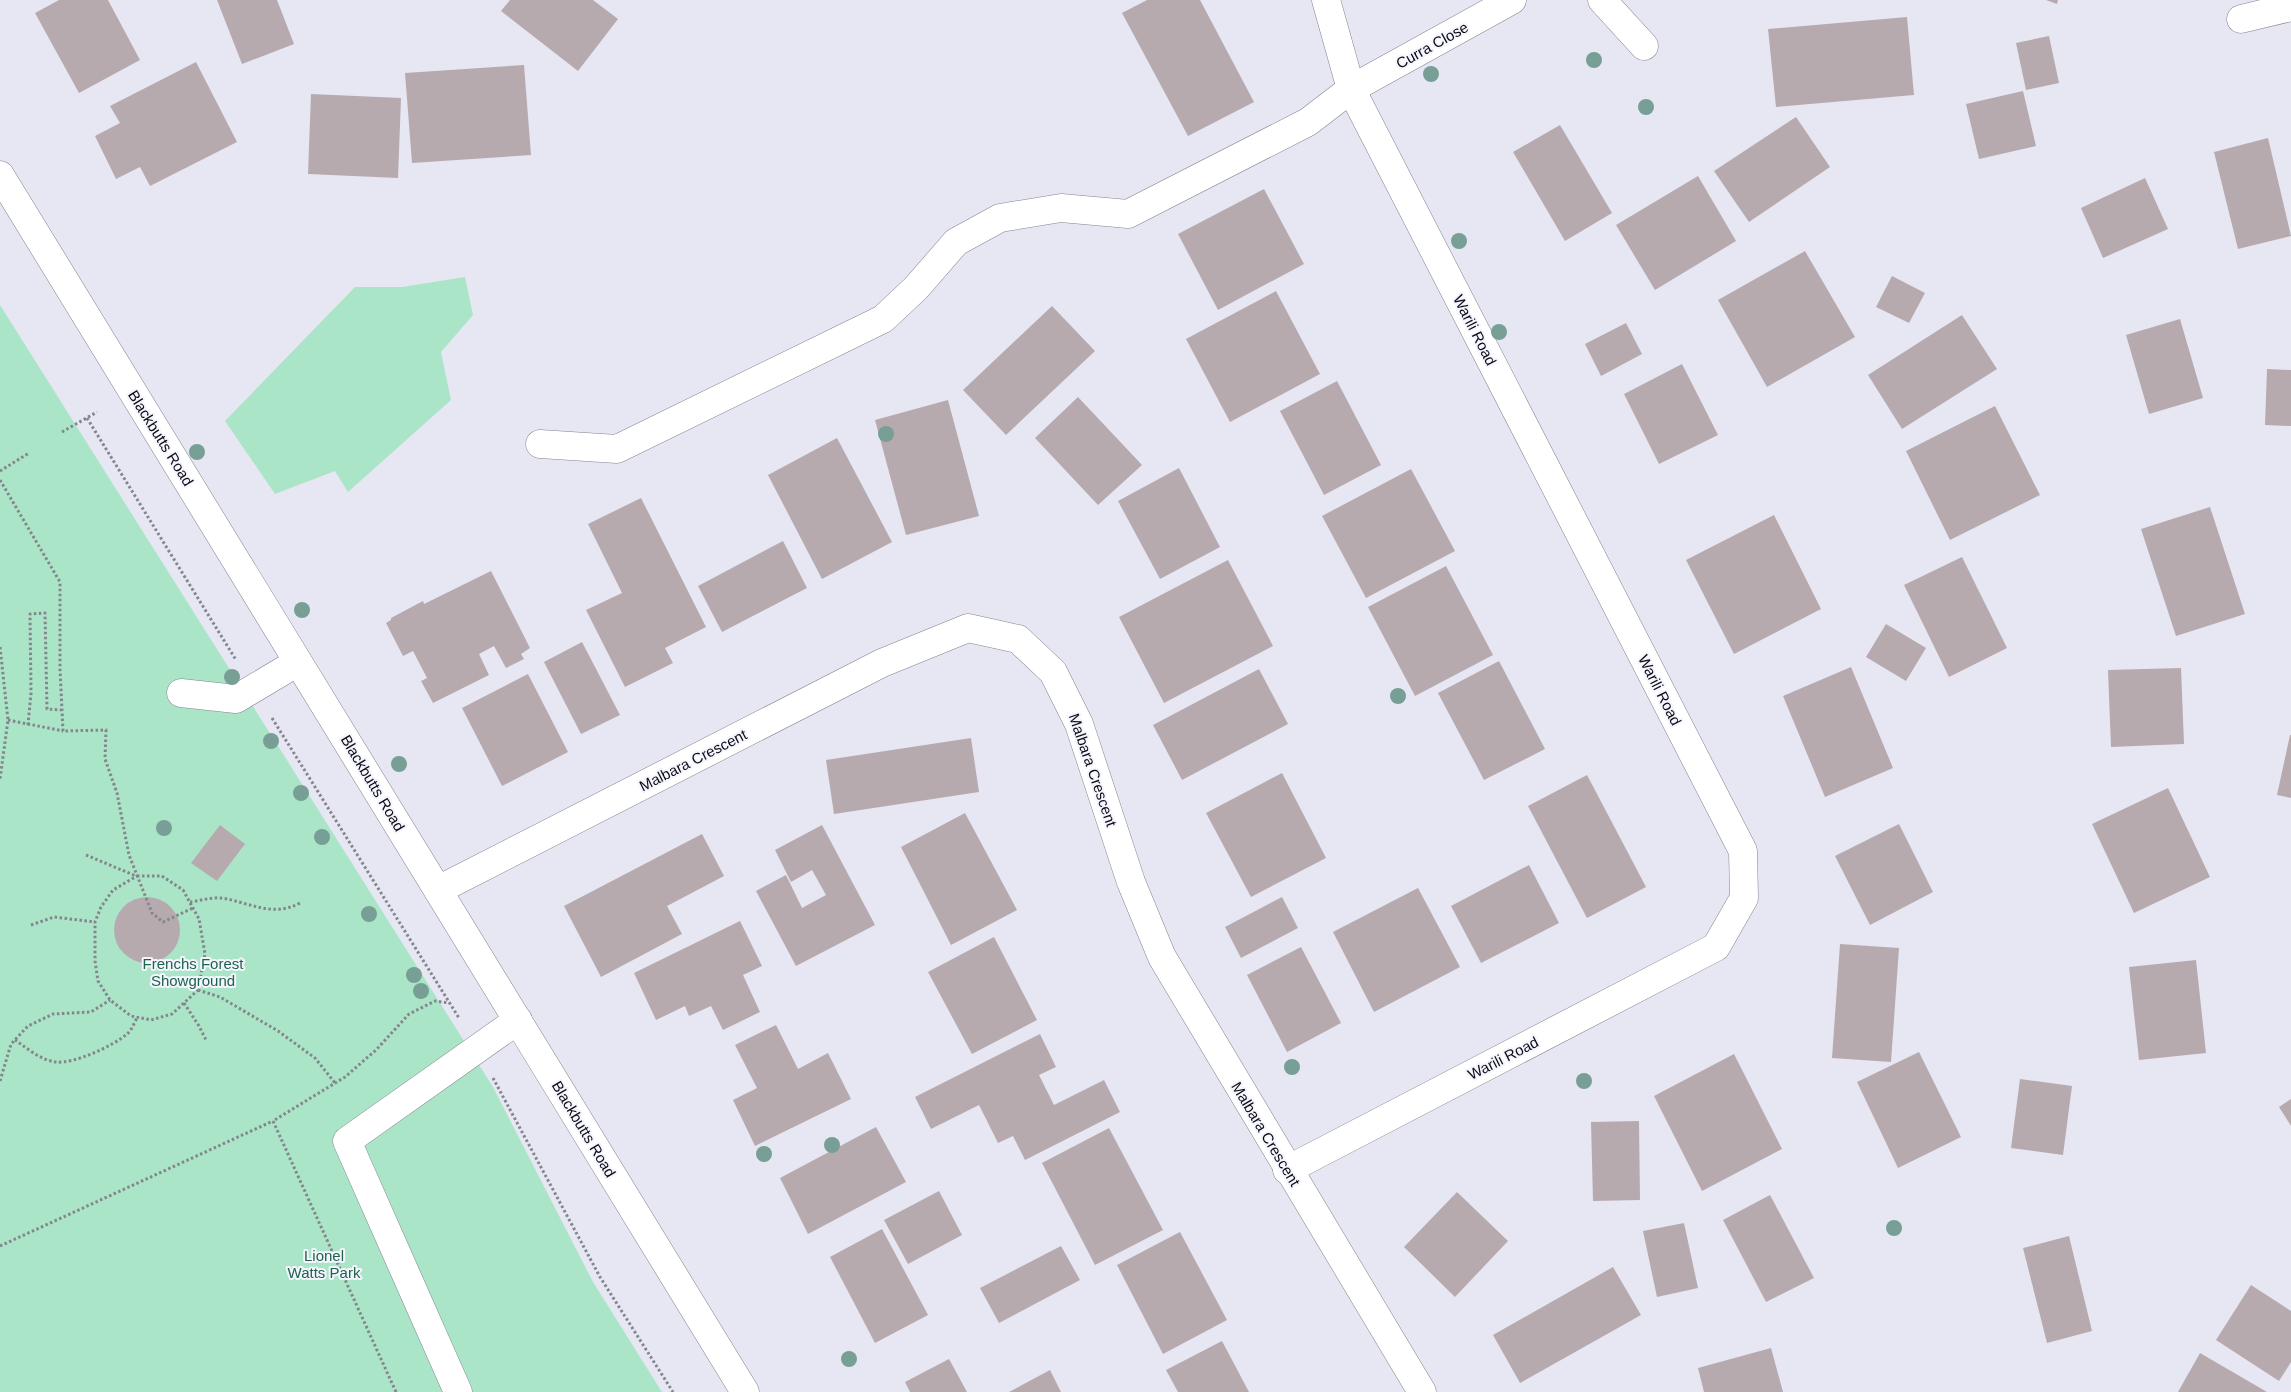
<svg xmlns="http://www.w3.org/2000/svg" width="2291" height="1392" font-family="Arial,sans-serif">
  <rect width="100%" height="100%" fill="#e6e7f3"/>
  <g fill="#abe5c8">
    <polygon points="465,277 473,315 441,352 451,400 348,492 335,471 275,494 225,421 355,287 402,287"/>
    <polygon points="0,305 493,1087 593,1282 662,1392 0,1392"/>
  </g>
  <g fill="#b7aaae">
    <polygon points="59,0 108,0 140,60 79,93 35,13"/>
    <polygon points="217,0 277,0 294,44 242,64"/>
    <polygon points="510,0 593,0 618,19 578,71 501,11"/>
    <polygon points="1147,0 1200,0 1254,102 1188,136 1122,13"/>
    <polygon points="2046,0 2058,0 2057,4"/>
    <polygon points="1907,17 1914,95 1776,107 1768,29"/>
    <polygon points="2049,36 2059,83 2026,90 2016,43"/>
    <polygon points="196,62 237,142 150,186 140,167 116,179 95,136 120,123 110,106"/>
    <polygon points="524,65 531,155 412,163 405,73"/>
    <polygon points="2023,91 2036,146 1979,159 1966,104"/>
    <polygon points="311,94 401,98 398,178 308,174"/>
    <polygon points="1796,117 1830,167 1749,222 1714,171"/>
    <polygon points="1560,125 1612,213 1565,241 1513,152"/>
    <polygon points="2268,138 2291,236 2238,249 2214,152"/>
    <polygon points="1698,176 1736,241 1655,290 1616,225"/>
    <polygon points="2145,178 2168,229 2103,258 2081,208"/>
    <polygon points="1264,189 1304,264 1218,310 1178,234"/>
    <polygon points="1805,251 1855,337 1767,387 1718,300"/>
    <polygon points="1892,276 1925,293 1909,323 1876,307"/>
    <polygon points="1276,291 1320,374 1230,422 1186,339"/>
    <polygon points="1052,306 1095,351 1006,435 963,390"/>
    <polygon points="1962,315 1997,369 1902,429 1868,375"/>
    <polygon points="2180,319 2203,398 2149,414 2126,335"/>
    <polygon points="1626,323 1642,354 1601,376 1585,344"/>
    <polygon points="1682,364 1718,435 1659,464 1624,394"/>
    <polygon points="2267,369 2291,370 2291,426 2265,425"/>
    <polygon points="1337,381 1381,465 1324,495 1280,411"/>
    <polygon points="1078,397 1142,465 1098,505 1035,438"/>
    <polygon points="948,400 979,516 906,535 875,420"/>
    <polygon points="1995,406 2040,495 1950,540 1906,451"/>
    <polygon points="837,438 892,542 822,579 768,475"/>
    <polygon points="1179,468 1220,547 1160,579 1118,501"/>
    <polygon points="1411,469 1455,551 1366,598 1322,516"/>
    <polygon points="641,498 706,627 665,648 673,663 625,687 586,610 622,593 588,524"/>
    <polygon points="2210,507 2245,614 2176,636 2141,529"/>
    <polygon points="1774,515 1821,609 1734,654 1686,560"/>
    <polygon points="783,541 807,588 722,632 698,586"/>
    <polygon points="1962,557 2007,648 1949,677 1904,585"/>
    <polygon points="1228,560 1273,646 1164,703 1119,617"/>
    <polygon points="1446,566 1493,655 1415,696 1368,607"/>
    <polygon points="491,571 530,648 521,654 524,659 506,668 494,646 479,654 489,675 433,703 421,681 427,678 413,651 403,656 386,623 391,620 391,618 423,601 424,604"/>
    <polygon points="1886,624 1926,648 1906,681 1866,657"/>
    <polygon points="582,642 620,715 581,734 544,662"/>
    <polygon points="1499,661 1545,749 1484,780 1438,693"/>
    <polygon points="1851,667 1893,768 1825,797 1783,696"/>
    <polygon points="2181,668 2184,744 2111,747 2108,670"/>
    <polygon points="1259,669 1288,724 1182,780 1153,725"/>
    <polygon points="528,674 568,752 502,786 462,708"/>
    <polygon points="2290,735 2291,735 2291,798 2277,795"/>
    <polygon points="971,738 979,792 834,814 826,760"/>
    <polygon points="1282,773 1326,858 1251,897 1206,813"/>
    <polygon points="1587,775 1646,887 1587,918 1528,806"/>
    <polygon points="2168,788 2210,877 2134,913 2092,824"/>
    <polygon points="965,813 1017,910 951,945 901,847"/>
    <polygon points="1899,824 1933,892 1870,925 1835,856"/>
    <polygon points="220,825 245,844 217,881 191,863"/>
    <polygon points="822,825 875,925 796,966 756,891 786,875 802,908 826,895 812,870 791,882 775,850"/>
    <polygon points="702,834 724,876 667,906 682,934 601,977 564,906"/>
    <polygon points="1529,865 1559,923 1481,963 1451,906"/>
    <polygon points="1418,888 1460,967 1374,1012 1333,932"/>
    <circle cx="147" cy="930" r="33"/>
    <polygon points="1282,897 1298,928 1241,958 1225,927"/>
    <polygon points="740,921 762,966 743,975 760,1012 723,1030 711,1006 689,1016 685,1006 656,1020 634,973"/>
    <polygon points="994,937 1037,1020 972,1054 928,972"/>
    <polygon points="1840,944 1899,948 1891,1062 1832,1058"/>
    <polygon points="1301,947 1341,1023 1287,1052 1247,975"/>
    <polygon points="2196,960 2206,1053 2139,1060 2129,967"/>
    <polygon points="776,1025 798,1069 828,1053 851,1099 755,1146 733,1100 757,1088 735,1045"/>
    <polygon points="1040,1034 1056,1067 1039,1075 1054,1105 1104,1080 1120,1112 1025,1160 1013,1136 998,1143 979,1105 931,1129 915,1097"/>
    <polygon points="1919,1052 1961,1137 1898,1168 1857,1082"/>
    <polygon points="1734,1054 1782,1149 1702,1191 1654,1096"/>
    <polygon points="2020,1079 2072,1086 2063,1155 2011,1148"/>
    <polygon points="2291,1099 2291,1126 2279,1107"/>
    <polygon points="1639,1121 1640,1200 1593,1201 1591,1122"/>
    <polygon points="876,1127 906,1182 808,1234 780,1178"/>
    <polygon points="1109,1128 1163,1230 1095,1265 1042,1163"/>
    <polygon points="939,1191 962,1235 908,1264 884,1220"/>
    <polygon points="1457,1192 1508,1241 1455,1297 1404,1247"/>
    <polygon points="1770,1195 1814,1278 1766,1302 1723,1220"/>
    <polygon points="1684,1223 1698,1288 1657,1297 1643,1231"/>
    <polygon points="882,1229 928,1315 875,1343 830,1257"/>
    <polygon points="1180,1232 1227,1320 1163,1354 1117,1265"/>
    <polygon points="2069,1236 2092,1331 2047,1343 2023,1248"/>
    <polygon points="1061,1246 1080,1280 999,1323 980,1288"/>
    <polygon points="1613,1267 1641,1315 1520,1383 1493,1335"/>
    <polygon points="2251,1285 2291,1311 2291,1362 2279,1381 2216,1340"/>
    <polygon points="1222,1341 1249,1392 1178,1392 1166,1370"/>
    <polygon points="1771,1348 1783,1392 1704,1392 1698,1368"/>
    <polygon points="2200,1353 2267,1392 2178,1392"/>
    <polygon points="949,1359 967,1392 910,1392 905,1382"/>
    <polygon points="1050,1370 1061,1392 1009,1392"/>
  </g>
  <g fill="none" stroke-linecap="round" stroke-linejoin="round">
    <defs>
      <g id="minor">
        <polyline points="1602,0 1644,46"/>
        <polyline points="2241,19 2291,7"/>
        <polyline points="0,175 745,1392"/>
        <polyline points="540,444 617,449 883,319 916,288 956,242 1000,218 1061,208 1128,214 1308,122 1351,89 1512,0"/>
        <polyline points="181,693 236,699 298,662"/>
        <polyline points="438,890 882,663 968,628 1018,639 1053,672 1079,724 1131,882 1162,957 1422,1392"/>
        <polyline points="1287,1170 1716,947 1744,898 1743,851 1351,89 1326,0"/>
        <polyline points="458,1392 347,1141 518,1020"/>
      </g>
    </defs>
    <use href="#minor" stroke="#83848f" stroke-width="29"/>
    <g stroke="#84858d" stroke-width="3" stroke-dasharray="2.5 2.5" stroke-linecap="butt">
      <polyline points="87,418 236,660"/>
      <polyline points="62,432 97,412"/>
      <polyline points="0,471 29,453"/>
      <polyline points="0,480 60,582 60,669 63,731 106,730 105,759 117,793 129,855 152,913 163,922 193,908"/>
      <polyline points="0,647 8,720 0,779"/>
      <polyline points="272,718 459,1018"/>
      <polyline points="8,720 63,731"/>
      <polyline points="28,725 31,693 30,614 45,613 47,709 61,710"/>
      <polyline points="86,855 136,876"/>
      <polygon points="137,876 162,876 183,890 199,919 205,954 198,990 172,1014 151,1020 131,1016 110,1000 98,981 95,961 95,922 101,907 113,890"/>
      <path d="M190,902C199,901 211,897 221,898C249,902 272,918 300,903"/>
      <polyline points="31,925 54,917 95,922"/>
      <polyline points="198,990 220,997 278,1031 315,1058 335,1083"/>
      <polyline points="184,1003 199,1026 206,1040"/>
      <path d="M15,1040C27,1048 40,1060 56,1062C74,1064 113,1046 127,1034C132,1030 134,1023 137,1018"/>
      <polyline points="493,1078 600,1277 673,1392"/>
      <polyline points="0,1081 11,1044 28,1026 53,1014 91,1012 110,1000"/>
      <polyline points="0,1246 273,1121"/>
      <polyline points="396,1392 273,1121 345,1077 376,1050 409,1014 435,1001 449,1003"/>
    </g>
    <use href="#minor" stroke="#fff" stroke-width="28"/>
  </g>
  <g fill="#779f95">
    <circle cx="1594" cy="60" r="8"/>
    <circle cx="1431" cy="74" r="8"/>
    <circle cx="1646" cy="107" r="8"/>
    <circle cx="1459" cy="241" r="8"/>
    <circle cx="1499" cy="332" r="8"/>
    <circle cx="886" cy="434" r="8"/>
    <circle cx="197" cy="452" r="8"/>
    <circle cx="302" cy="610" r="8"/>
    <circle cx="232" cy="677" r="8"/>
    <circle cx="1398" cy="696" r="8"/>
    <circle cx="271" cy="741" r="8"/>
    <circle cx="399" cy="764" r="8"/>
    <circle cx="301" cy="793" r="8"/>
    <circle cx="164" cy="828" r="8"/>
    <circle cx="322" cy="837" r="8"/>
    <circle cx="369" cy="914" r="8"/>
    <circle cx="414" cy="975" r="8"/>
    <circle cx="421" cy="991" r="8"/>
    <circle cx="1292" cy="1067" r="8"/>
    <circle cx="1584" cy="1081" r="8"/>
    <circle cx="832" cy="1145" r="8"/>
    <circle cx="764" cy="1154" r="8"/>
    <circle cx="1894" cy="1228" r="8"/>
    <circle cx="849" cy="1359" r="8"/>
  </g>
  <g text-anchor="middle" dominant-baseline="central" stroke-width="4" stroke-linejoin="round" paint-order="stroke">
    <g font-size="15" fill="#0c0c10" stroke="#f4f5fe">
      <text transform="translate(1432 45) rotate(-29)">Curra Close</text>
      <text transform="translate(1475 330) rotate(63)">Warili Road</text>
      <text transform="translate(161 438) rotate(58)">Blackbutts Road</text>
      <text transform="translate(1660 690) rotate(63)">Warili Road</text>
      <text transform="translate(693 760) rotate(-27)">Malbara Crescent</text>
      <text transform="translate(1093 770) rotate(71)">Malbara Crescent</text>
      <text transform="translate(373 783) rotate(59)">Blackbutts Road</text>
      <text transform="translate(1503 1058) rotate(-27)">Warili Road</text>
      <text transform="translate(584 1129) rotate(59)">Blackbutts Road</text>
      <text transform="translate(1266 1134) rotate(59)">Malbara Crescent</text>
    </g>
    <g font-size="15" fill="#1d6448" stroke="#f4f5fe">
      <text x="193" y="963">Frenchs Forest<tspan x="193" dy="17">Showground</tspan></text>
      <text x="324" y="1255">Lionel<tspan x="324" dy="17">Watts Park</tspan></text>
    </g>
  </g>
</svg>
